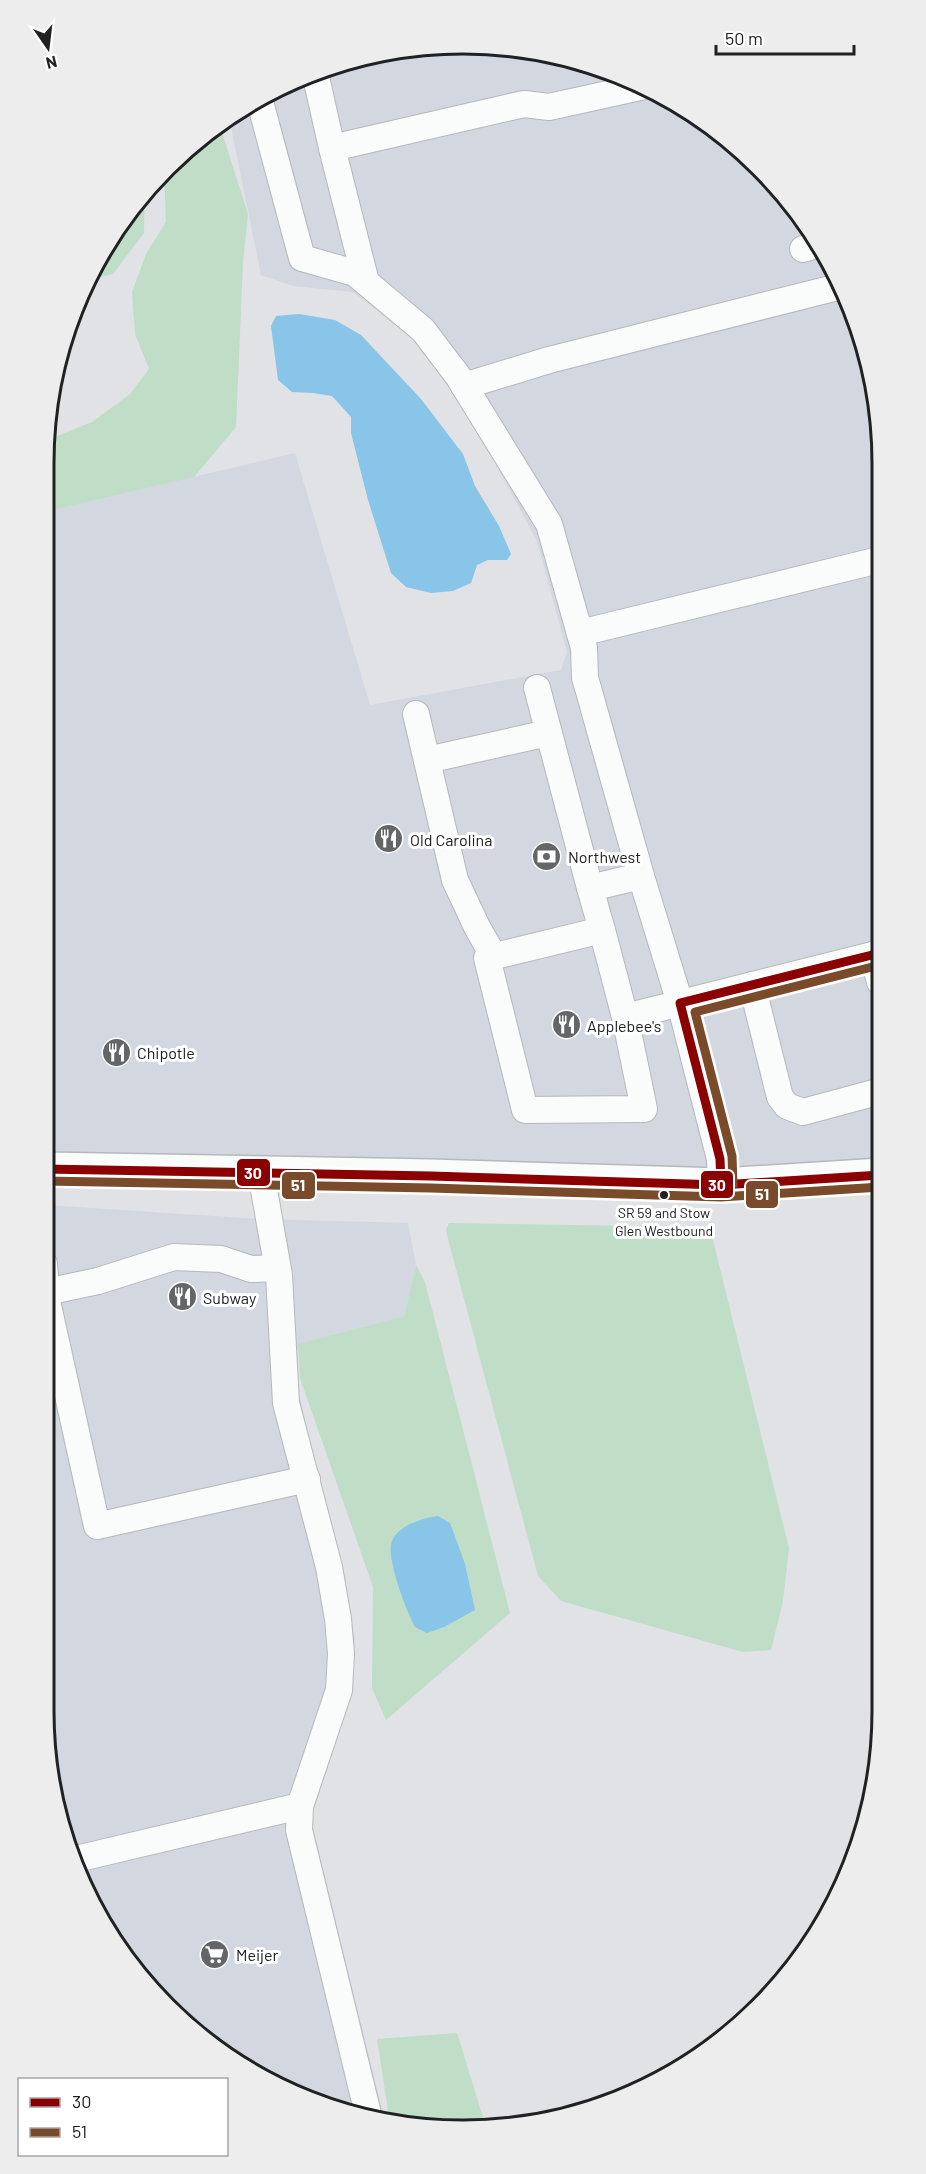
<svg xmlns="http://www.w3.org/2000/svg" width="926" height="2174" font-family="Barlow,sans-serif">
  <rect width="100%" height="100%" fill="#e0e2e5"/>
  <g fill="#d2d7e0">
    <polygon points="435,44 517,47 598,66 696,114 779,187 839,278 879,408 881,1168 653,1175 44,1166 44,512 295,453 370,705 561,670 567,652 537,541 494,461 423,346 353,292 293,286 261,275 229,117 277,87 354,58"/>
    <polygon points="44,1205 260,1219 408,1223 416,1265 404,1316 298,1344 298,1389 355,1639 348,1702 311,1819 385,2122 328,2108 254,2074 147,1987 100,1920 66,1846 44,1711"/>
  </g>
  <g fill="#c0ddc7">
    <polygon points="219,123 248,214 243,263 236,427 194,477 44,512 44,463 47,440 92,422 130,394 149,369 135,334 132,292 146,254 166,222 164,171 207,130"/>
    <polygon points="145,190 144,233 113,274 88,280 100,254"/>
    <polygon points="449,1223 702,1227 711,1232 789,1548 783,1601 771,1650 743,1652 561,1601 538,1576 448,1239 446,1230"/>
    <polygon points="416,1265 425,1282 510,1613 386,1720 372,1688 373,1587 300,1378 298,1344 404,1316"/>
    <polygon points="457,2033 485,2124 408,2127 390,2123 377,2039"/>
  </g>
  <g fill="#88c5e8">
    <polygon points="299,314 335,320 361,335 421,399 463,454 475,486 499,526 511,554 507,560 488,560 477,565 471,583 453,591 431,593 406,587 391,573 368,500 351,433 351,417 332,396 313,393 292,392 278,380 271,326 276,316"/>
    <path d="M438,1516L450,1523L465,1564L475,1610L444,1627L427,1633L415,1627C406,1610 388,1563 391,1545C394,1526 423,1518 438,1516Z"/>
  </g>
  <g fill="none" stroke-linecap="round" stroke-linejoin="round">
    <defs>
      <g id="minor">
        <polyline points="315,73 332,148"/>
        <polyline points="259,98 302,258 355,273 423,330 458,376 549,524 584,648 585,678 588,688 641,876 680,1003 720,1159 721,1185"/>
        <polyline points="803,249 818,245"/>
        <polyline points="366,282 332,148 524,104 549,107 640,87"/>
        <polyline points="464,386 549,360 842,286"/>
        <polyline points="580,633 879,560"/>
        <polyline points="537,688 590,888"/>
        <polyline points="416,714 455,880 477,927 494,957"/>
        <polyline points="427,760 548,733"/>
        <polyline points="602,930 590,888 641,876"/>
        <polyline points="873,955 880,982"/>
        <polyline points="752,985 780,1097 787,1106 803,1112 881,1091"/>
        <polyline points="625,1017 644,1109 525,1110 487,958 602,930 625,1017 880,953"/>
        <polyline points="261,1173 279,1275 286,1403 329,1567 338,1619 341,1654 339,1690 300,1806 299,1830 369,2118"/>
        <polyline points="44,1264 47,1301 97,1526 307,1479"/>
        <polyline points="46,1292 98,1281 174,1257 221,1259 251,1269 277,1268"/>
        <polyline points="44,1386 64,1381"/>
        <polyline points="72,1860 300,1806"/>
      </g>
      <polyline id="major" points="44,1169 431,1176 721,1185 881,1175"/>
    </defs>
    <use href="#minor" stroke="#b6b8bb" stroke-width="28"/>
    <use href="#major" stroke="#b6b8bb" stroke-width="36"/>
    <use href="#minor" stroke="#fafbfb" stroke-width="26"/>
    <use href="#major" stroke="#fafbfb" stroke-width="33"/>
    <defs>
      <g id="bus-1">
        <polyline points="44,1169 431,1176 721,1185 881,1175"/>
        <polyline points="721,1185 720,1159 680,1003 880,953"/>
      </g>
      <g id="bus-2">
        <polyline points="44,1181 431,1188 721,1197 881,1187"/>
        <polyline points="733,1185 732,1156 695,1012 880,965"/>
      </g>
    </defs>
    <use href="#bus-1" stroke="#fff" stroke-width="14"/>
    <use href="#bus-2" stroke="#fff" stroke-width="14"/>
    <use href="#bus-1" stroke="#8b0000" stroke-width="9"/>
    <use href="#bus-2" stroke="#7a4b2a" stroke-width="9"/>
  </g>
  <defs>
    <symbol id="restaurant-disc" viewBox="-11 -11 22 22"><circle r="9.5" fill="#636567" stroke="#fff"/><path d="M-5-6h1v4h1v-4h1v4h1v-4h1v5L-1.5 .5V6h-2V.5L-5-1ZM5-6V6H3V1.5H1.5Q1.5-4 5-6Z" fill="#fff"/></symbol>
    <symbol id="bank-disc" viewBox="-11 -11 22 22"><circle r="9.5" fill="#636567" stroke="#fff"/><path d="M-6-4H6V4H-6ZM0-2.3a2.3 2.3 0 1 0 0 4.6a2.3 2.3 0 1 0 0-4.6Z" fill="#fff"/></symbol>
    <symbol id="supermarket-disc" viewBox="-11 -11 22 22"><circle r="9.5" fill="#636567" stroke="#fff"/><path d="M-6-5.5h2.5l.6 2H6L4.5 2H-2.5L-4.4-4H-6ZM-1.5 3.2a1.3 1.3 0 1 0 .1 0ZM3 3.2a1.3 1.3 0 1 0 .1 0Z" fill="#fff"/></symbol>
  </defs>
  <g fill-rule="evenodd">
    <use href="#restaurant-disc" x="372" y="822" width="33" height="33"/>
    <use href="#bank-disc" x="530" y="840" width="33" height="33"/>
    <use href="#restaurant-disc" x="550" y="1008" width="33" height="33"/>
    <use href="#restaurant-disc" x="100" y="1036" width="33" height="33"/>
    <use href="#restaurant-disc" x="166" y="1280" width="33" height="33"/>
    <use href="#supermarket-disc" x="198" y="1938" width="33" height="33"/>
  </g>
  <circle fill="#202123" stroke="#fff" stroke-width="2" cx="664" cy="1195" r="5"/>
  <g text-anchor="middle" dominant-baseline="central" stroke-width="6" stroke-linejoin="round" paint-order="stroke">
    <g font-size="14" fill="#202123" stroke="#fff">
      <text x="664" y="1212">SR 59 and Stow<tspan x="664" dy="18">Glen Westbound</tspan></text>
    </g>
    <g font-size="16" fill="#202123" stroke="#fff" text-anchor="start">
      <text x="410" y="839">Old Carolina</text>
      <text x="568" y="856">Northwest</text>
      <text x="587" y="1025">Applebee's</text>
      <text x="137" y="1052">Chipotle</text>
      <text x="203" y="1297">Subway</text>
      <text x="236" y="1954">Meijer</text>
    </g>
  </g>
  <path d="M0 0H926V2174H0ZM463 54H463A409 409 0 0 1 872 463V1711A409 409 0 0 1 463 2120H463A409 409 0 0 1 54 1711V463A409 409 0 0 1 463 54Z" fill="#ededed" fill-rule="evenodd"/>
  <path fill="none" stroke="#202123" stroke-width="3" d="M463 54H463A409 409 0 0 1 872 463V1711A409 409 0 0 1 463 2120H463A409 409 0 0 1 54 1711V463A409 409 0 0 1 463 54Z"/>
  <g stroke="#fff" stroke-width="2">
    <rect x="236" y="1158" width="35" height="29" rx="6" fill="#8b0000"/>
    <rect x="700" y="1170" width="34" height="29" rx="6" fill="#8b0000"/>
    <rect x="281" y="1171" width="35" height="29" rx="6" fill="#7a4b2a"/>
    <rect x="745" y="1180" width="34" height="29" rx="6" fill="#7a4b2a"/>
  </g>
  <g font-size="16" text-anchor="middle" font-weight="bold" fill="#fff">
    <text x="253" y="1179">30</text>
    <text x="717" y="1191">30</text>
    <text x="298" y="1191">51</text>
    <text x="762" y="1200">51</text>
  </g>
  <rect x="18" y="2078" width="210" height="78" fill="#ffffff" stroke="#a6a6a7" stroke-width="1.5"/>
  <rect x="30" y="2098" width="30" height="9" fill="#8b0000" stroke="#a6a6a7" stroke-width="1.5"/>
  <text x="72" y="2108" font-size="18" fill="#202123">30</text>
  <rect x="30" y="2128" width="30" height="9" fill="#7a4b2a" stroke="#a6a6a7" stroke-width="1.5"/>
  <text x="72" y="2138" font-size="18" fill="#202123">51</text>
  <g transform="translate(48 48) rotate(166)" stroke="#ffffff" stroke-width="4.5" paint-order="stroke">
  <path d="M0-4.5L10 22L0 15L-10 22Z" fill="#202123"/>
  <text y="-9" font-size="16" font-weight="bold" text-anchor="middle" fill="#202123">N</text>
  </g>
  <path d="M716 45v9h138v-9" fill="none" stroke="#202123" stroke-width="3"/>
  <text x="725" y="45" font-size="18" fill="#202123" stroke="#ffffff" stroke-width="4.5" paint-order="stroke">50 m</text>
</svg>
